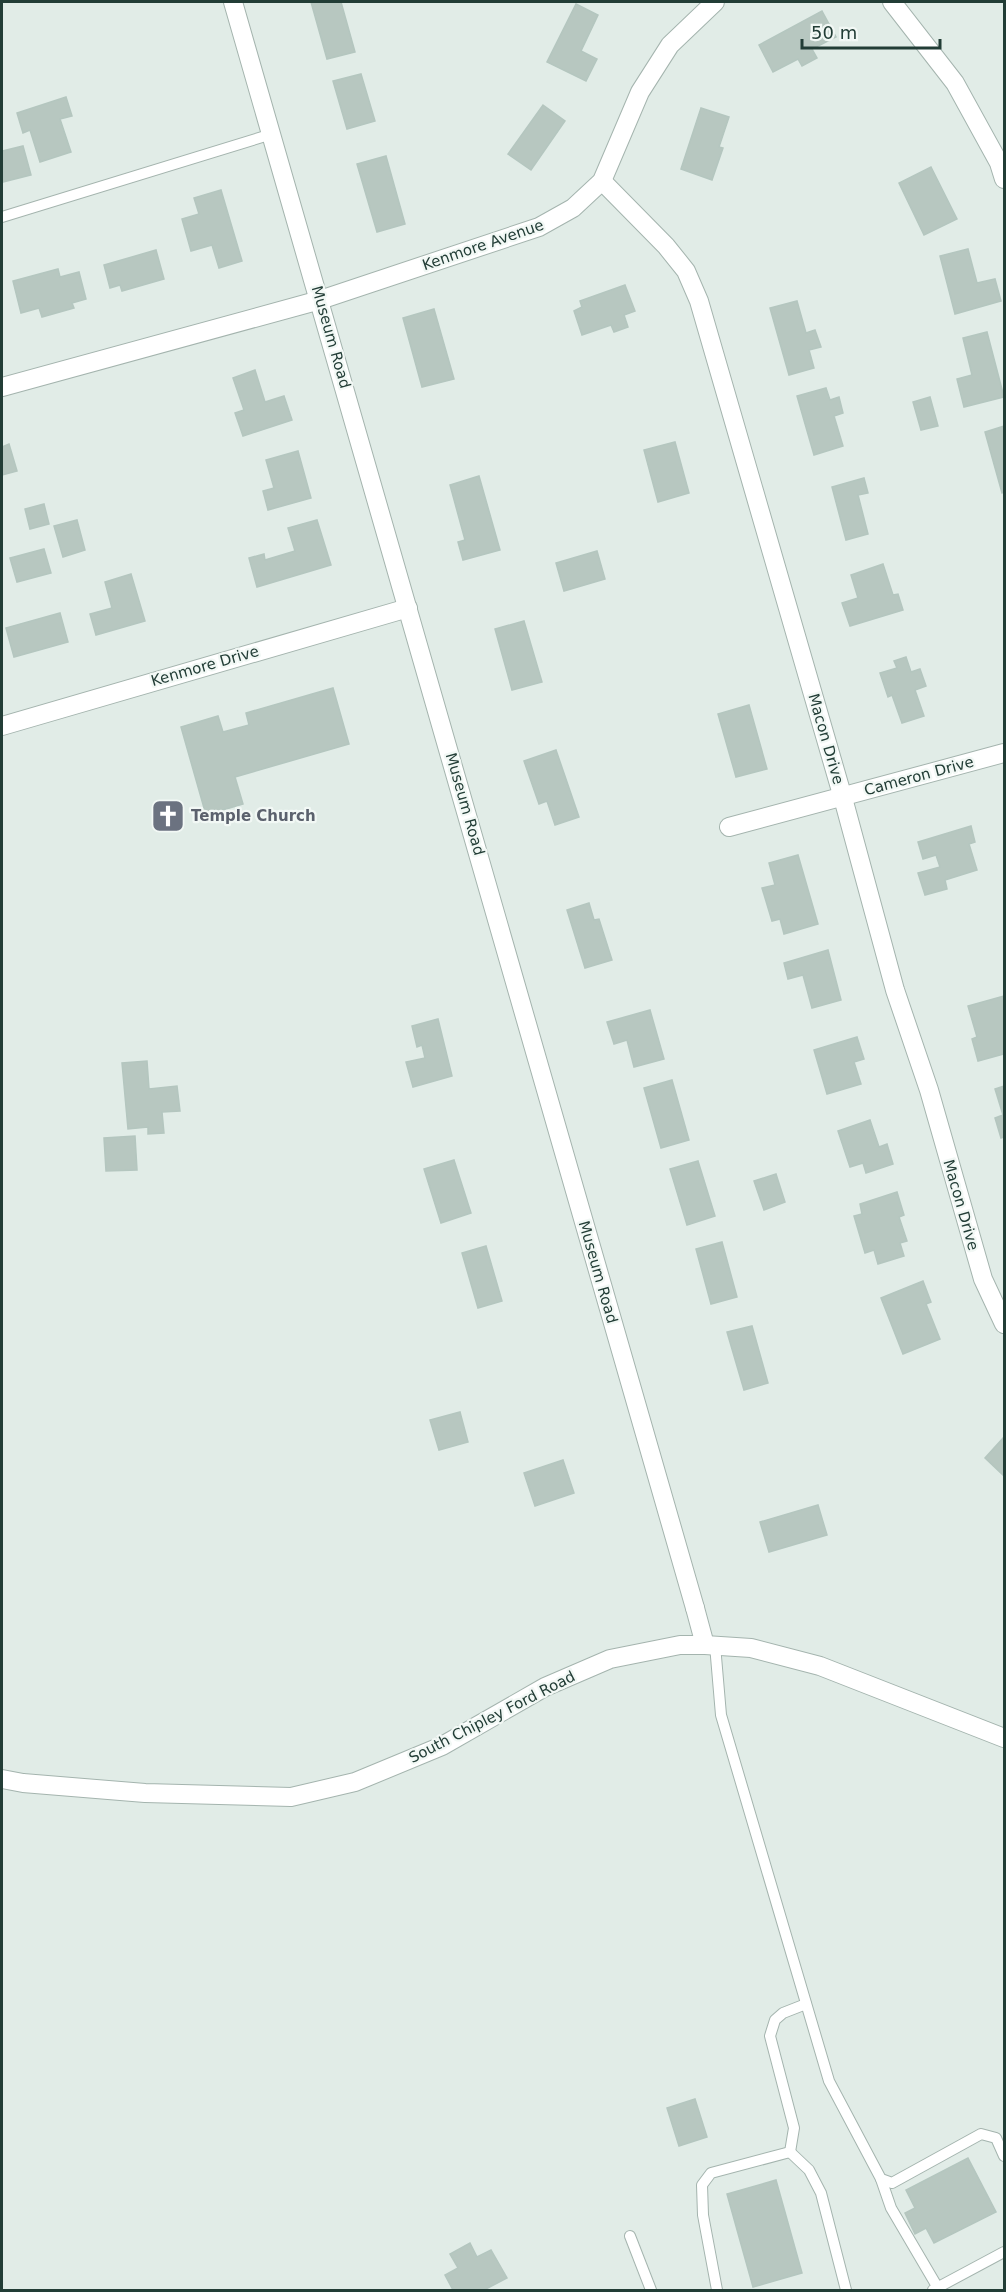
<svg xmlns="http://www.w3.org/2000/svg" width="1006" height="2292" font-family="'DejaVu Sans',sans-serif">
  <rect width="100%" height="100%" fill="#e1ece7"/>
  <g fill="#b7c7c0" stroke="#b4c6bf" stroke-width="1.5">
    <polygon points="311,2 341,2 355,52 327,59"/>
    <polygon points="576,4 598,15 581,51 597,59 586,81 547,62"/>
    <polygon points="822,11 836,37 812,49 817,58 802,66 798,59 773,72 759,45"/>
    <polygon points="361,74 375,121 347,129 333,81"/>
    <polygon points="66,97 72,116 60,119 71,152 40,162 30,130 23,133 17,113"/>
    <polygon points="543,105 565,121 531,170 508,154"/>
    <polygon points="701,108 729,117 719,147 723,148 712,180 681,169"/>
    <polygon points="23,146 31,175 3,182 2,151"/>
    <polygon points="386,156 405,224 377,232 357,164"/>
    <polygon points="931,167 957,219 924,235 899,183"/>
    <polygon points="221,190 242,261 219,268 212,245 191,251 182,219 199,214 194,198"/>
    <polygon points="968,249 977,283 995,279 1001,301 955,314 940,256"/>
    <polygon points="156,250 164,279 122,291 120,285 110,288 104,265"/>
    <polygon points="58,269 60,277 79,272 86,299 72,303 74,308 42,317 39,308 21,313 13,281"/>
    <polygon points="625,285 635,311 624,315 628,327 614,332 611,325 582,335 574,311 582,307 580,301"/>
    <polygon points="797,301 806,333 815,330 821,347 809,350 814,368 789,375 770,308"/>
    <polygon points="434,309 454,379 422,387 403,318"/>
    <polygon points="987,332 1004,397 964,407 957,379 972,375 963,338"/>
    <polygon points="255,370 265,402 284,396 292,420 243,436 235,413 244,410 233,378"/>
    <polygon points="826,388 830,400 839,397 843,413 834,416 843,446 814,455 797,396"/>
    <polygon points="930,397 938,426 921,430 913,402"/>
    <polygon points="1004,426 1004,492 1002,493 985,432"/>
    <polygon points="675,442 689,493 658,502 644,450"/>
    <polygon points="9,444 17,471 2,475 2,447"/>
    <polygon points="298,451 311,498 268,510 263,491 274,488 266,460"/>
    <polygon points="479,476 500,550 463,560 458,542 465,540 450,485"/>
    <polygon points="864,478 868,493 858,495 868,534 846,540 832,487"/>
    <polygon points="44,504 49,524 30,529 25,509"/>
    <polygon points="77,520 85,550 63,557 54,526"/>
    <polygon points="317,520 331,565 257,587 249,558 264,554 265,560 295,551 288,528"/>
    <polygon points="44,549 51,573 17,582 10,558"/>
    <polygon points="597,551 605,579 564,591 556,563"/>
    <polygon points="883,564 893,595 898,594 903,610 850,626 842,603 858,598 851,575"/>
    <polygon points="131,574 145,621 96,635 90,614 112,608 105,582"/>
    <polygon points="60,613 68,642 14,657 6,628"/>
    <polygon points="524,621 542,682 512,690 495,629"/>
    <polygon points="906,657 911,672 920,669 926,686 915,690 924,716 902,723 892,695 888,697 880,673 897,668 894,661"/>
    <polygon points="333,688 349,744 235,777 243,804 206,815 181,727 218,716 223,732 249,725 246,713"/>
    <polygon points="749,705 767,769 736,777 718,714"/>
    <polygon points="556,750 579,817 555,825 547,801 539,804 524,761"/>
    <polygon points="971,826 975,842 969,844 977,870 945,880 947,889 925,895 918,873 940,867 936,855 923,859 918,842"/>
    <polygon points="798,855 818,924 784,934 780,919 772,921 762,888 775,885 769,863"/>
    <polygon points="589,903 594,920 599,919 612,960 585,968 567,910"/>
    <polygon points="828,950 841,1000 812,1008 803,975 788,979 784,963"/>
    <polygon points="1004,996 1004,1054 978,1061 972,1039 977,1037 968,1006"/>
    <polygon points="650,1010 664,1059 634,1067 627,1040 614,1044 607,1022"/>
    <polygon points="438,1019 452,1076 413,1087 406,1062 425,1058 422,1045 417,1047 412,1026"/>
    <polygon points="857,1037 864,1059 854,1062 861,1084 827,1094 814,1050"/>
    <polygon points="147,1061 149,1089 177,1086 180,1111 162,1112 164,1133 148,1134 148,1127 128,1129 122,1063"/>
    <polygon points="672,1080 689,1140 661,1148 644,1088"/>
    <polygon points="1004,1086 1004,1137 1001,1138 995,1118 1003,1115 995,1089"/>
    <polygon points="870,1120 879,1147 887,1144 893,1164 866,1173 863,1163 850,1167 838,1131"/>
    <polygon points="135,1136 137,1170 106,1171 104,1138"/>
    <polygon points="454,1160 471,1213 441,1223 424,1169"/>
    <polygon points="698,1161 715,1216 687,1225 670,1169"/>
    <polygon points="776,1174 785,1202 764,1210 754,1181"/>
    <polygon points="897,1192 904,1215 899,1217 907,1241 900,1243 904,1256 878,1264 874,1250 865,1253 854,1216 862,1214 860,1204"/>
    <polygon points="722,1242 737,1297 711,1304 696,1249"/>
    <polygon points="486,1246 502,1301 478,1308 462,1253"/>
    <polygon points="923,1281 931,1302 926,1304 940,1339 903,1354 881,1298"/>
    <polygon points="752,1326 768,1383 744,1390 727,1332"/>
    <polygon points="460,1412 468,1442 439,1450 430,1420"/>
    <polygon points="1004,1437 1004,1476 985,1458"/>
    <polygon points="563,1460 574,1493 535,1506 524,1473"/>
    <polygon points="818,1505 827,1535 769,1552 760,1522"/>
    <polygon points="695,2099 707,2137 679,2146 667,2108"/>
    <polygon points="968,2158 996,2212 934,2243 926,2228 915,2234 905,2213 915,2208 906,2190"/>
    <polygon points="776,2180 802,2273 753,2287 727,2194"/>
    <polygon points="470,2243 477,2257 491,2250 507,2278 484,2290 453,2290 445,2275 458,2268 450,2254"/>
  </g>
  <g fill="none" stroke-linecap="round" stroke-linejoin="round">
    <defs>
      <g id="service">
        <polyline points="2,217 272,134"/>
        <polyline points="715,1645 721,1715 829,2081 881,2179 892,2183 981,2134 996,2138 1004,2156"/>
        <polyline points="790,2152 794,2128 770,2036 775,2020 783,2013 806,2004"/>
        <polyline points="881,2179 891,2208 938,2288"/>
        <polyline points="630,2236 651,2290"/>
        <polyline points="717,2290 703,2215 702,2185 711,2173 790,2152 809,2170 821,2193 846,2290"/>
        <polyline points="933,2290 1004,2252"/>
      </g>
      <g id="minor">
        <polyline points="892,2 955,83 999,163 1004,179"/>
        <polyline points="602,181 666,246 686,271 699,301 843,798 895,990 929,1090 983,1279 1004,1324"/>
        <polyline points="2,387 320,300 539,227 573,208 602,181 640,92 670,45 715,2"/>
        <polyline points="2,726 408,608"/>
        <polyline points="729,827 1004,753"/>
        <polyline points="695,1608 705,1645"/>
      </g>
      <g id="tertiary">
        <polyline points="233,2 695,1608"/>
        <polyline points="2,1779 23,1783 145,1793 291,1797 355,1782 442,1746 545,1687 610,1659 680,1645 705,1645 751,1648 820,1666 1004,1738"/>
      </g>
    </defs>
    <use href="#service" stroke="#a4b4ae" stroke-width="12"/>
    <use href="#minor" stroke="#a4b4ae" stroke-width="20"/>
    <use href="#tertiary" stroke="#a4b4ae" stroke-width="20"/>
    <use href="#service" stroke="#fff" stroke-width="10"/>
    <use href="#minor" stroke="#fff" stroke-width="18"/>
    <use href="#tertiary" stroke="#fff" stroke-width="18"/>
  </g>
  <defs>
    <symbol id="church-square" viewBox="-11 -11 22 22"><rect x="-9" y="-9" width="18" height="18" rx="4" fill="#6b7280" stroke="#f2f8f5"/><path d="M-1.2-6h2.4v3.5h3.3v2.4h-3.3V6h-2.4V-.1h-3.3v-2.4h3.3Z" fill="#fff"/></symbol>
  </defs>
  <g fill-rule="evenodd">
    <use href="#church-square" x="149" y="797" width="38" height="38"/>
  </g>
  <g text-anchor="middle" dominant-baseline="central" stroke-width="4.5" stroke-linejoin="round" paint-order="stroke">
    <g font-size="15" fill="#223d36" stroke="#f2f8f5">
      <text transform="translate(483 245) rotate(-19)">Kenmore Avenue</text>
      <text transform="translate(331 337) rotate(74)">Museum Road</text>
      <text transform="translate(205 666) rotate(-16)">Kenmore Drive</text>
      <text transform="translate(826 739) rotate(74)">Macon Drive</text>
      <text transform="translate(919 776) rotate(-15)">Cameron Drive</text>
      <text transform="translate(465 804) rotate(74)">Museum Road</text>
      <text transform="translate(961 1205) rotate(74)">Macon Drive</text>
      <text transform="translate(598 1272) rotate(74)">Museum Road</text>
      <text transform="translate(492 1717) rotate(-27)">South Chipley Ford Road</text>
    </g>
    <g font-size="15" font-weight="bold" fill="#5b616d" stroke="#f2f8f5" text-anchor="start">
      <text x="191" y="816">Temple Church</text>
    </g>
  </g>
  <rect width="1006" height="2292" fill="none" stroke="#223d36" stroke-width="6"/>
  <path d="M802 39v9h138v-9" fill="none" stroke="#223d36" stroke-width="3"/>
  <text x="811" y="39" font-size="18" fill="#223d36" stroke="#f2f8f5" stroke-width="4.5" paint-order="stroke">50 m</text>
</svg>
